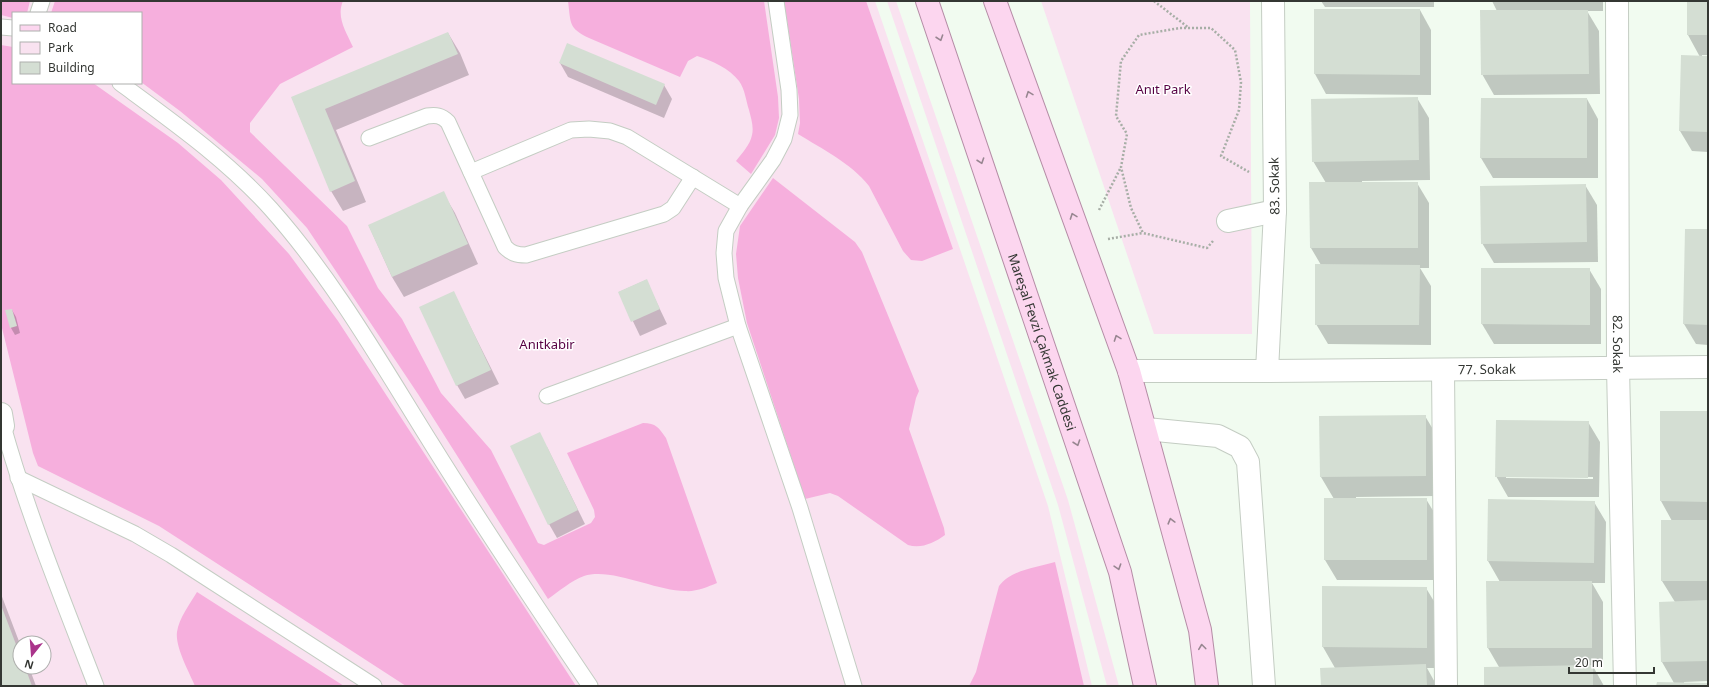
<svg xmlns="http://www.w3.org/2000/svg" width="1709" height="687" font-family="'Noto Sans',sans-serif">
  <rect width="100%" height="100%" fill="#f1fbf0"/>
  <g fill="#f9e2f0" fill-rule="evenodd">
    <path d="M1,1H875L1048,506L1092,686H1ZM13,13H141V83H13ZM20,643H44V667H20Z"/>
    <polygon points="887,1 896,1 1068,500 1119,686 1107,686 1058,505"/>
    <polygon points="1041,1 1250,1 1252,334 1154,334"/>
  </g>
  <g fill="#f6afdd">
    <polygon points="1,1 30,1 27,13 13,13 13,18 1,15"/>
    <path d="M55,1H343C336,17 346,32 353,47L280,84L250,123V132L347,226L378,288L402,319L441,393L491,450L538,543L544,545L548,543L591,523L595,517L594,510L567,453L643,423C656,423 659,428 666,438L717,583C707,587 696,592 685,591C656,591 611,567 584,576C571,581 559,591 548,599L418,394L307,228L262,179L180,111L141,82V13H51Z"/>
    <path d="M568,1H764L778,97L779,118L775,135L751,174L736,161C742,153 750,145 752,135C754,127 751,118 749,110C746,101 745,89 739,81C730,69 711,60 697,56L688,61L680,77L589,38C568,28 571,23 568,1Z"/>
    <path d="M784,1H866L953,249L922,261L911,260L903,251L869,186C851,163 822,149 798,134L800,123L799,99Z"/>
    <polygon points="1,45 13,47 13,83 93,83 178,143 221,180 289,254 338,321 576,686 406,686 159,526 38,466 33,453 1,324"/>
    <path d="M773,178L855,242L862,252L919,391L916,398L909,429L944,528L945,535C934,543 921,549 908,545L838,496L830,493L805,499L747,323L738,278L736,254L740,226Z"/>
    <path d="M1055,562L1084,686H969L976,672L999,586C1012,569 1036,568 1055,562Z"/>
    <path d="M197,592L344,686H195C189,672 175,647 177,632C179,618 190,604 197,592Z"/>
  </g>
  <g fill="#0003" fill-rule="evenodd">
    <polygon points="1321,1 1434,1 1434,7 1325,7"/>
    <polygon points="1492,1 1603,1 1603,11 1587,11 1599,31 1600,94 1494,95 1482,74 1497,11"/>
    <polygon points="1688,1 1708,1 1708,55 1702,55 1702,57 1708,57 1708,152 1692,151 1680,131 1682,56 1700,57 1688,35"/>
    <polygon points="1420,10 1431,30 1431,95 1326,94 1315,74"/>
    <polygon points="448,33 460,53 469,75 336,130 366,202 343,211 331,191 292,98"/>
    <polygon points="560,63 664,85 672,99 664,118 568,77"/>
    <polygon points="1417,98 1429,118 1430,180 1362,181 1362,183 1417,183 1429,203 1429,268 1420,268 1431,286 1431,345 1328,344 1316,324 1321,265 1311,248 1326,183 1313,161"/>
    <polygon points="1587,99 1598,119 1598,178 1493,178 1481,158"/>
    <polygon points="1585,185 1597,205 1598,262 1494,263 1482,243"/>
    <polygon points="443,193 455,213 478,264 404,297 392,277 369,226"/>
    <polygon points="1686,230 1708,230 1708,345 1696,344 1684,324"/>
    <polygon points="1482,269 1589,269 1601,289 1601,344 1494,344 1482,324"/>
    <polygon points="646,280 667,324 640,336 619,292"/>
    <polygon points="453,292 499,384 465,399 457,385"/>
    <polygon points="12,310 16,317 20,333 15,335 11,328"/>
    <polygon points="1661,412 1708,412 1708,681 1684,682 1684,683 1708,684 1708,686 1657,686 1674,683 1662,662 1675,602 1662,581 1672,521 1661,501"/>
    <polygon points="1425,416 1437,436 1437,496 1356,497 1356,499 1426,499 1438,519 1438,580 1337,580 1325,560 1334,499 1321,477 1320,417"/>
    <path d="M1588,422L1600,442L1599,497H1508L1496,476ZM1506,476L1593,477V479L1506,478Z"/>
    <polygon points="547,447 585,524 557,538 549,524"/>
    <polygon points="1594,502 1606,522 1605,583 1592,583 1603,602 1603,668 1594,668 1604,686 1485,686 1499,667 1488,648 1487,582 1500,582 1488,561"/>
    <polygon points="1426,588 1438,608 1438,668 1427,668 1437,686 1322,686 1335,668 1323,647"/>
    <polygon points="1,594 20,644 20,667 29,667 36,686 1,686"/>
  </g>
  <g fill="#d4ded3">
    <rect x="1687" y="1" width="21" height="34"/>
    <polygon points="1314,9 1420,9 1420,75 1314,74"/>
    <polygon points="1480,10 1588,10 1589,74 1481,75"/>
    <polygon points="448,32 458,54 325,109 355,181 330,192 291,97"/>
    <polygon points="567,43 665,84 656,105 559,63"/>
    <polygon points="1681,55 1708,56 1708,132 1679,131"/>
    <polygon points="1418,97 1419,160 1312,162 1311,99"/>
    <polygon points="1481,98 1587,98 1587,158 1480,158"/>
    <polygon points="1309,182 1418,182 1418,248 1310,248"/>
    <polygon points="1586,184 1587,242 1481,244 1480,186"/>
    <polygon points="444,191 468,244 392,277 368,225"/>
    <polygon points="1685,229 1708,229 1708,325 1683,324"/>
    <polygon points="1315,264 1420,265 1419,325 1315,325"/>
    <polygon points="1481,268 1590,268 1590,325 1481,324"/>
    <polygon points="647,279 660,309 631,322 618,292"/>
    <polygon points="454,291 491,370 456,386 419,307"/>
    <polygon points="12,309 17,326 10,328 5,310"/>
    <polygon points="1660,411 1708,411 1708,502 1660,501"/>
    <polygon points="1426,415 1426,476 1320,477 1319,416"/>
    <polygon points="1496,420 1589,421 1588,478 1495,477"/>
    <polygon points="540,432 578,510 548,525 510,446"/>
    <rect x="1324" y="498" width="103" height="62"/>
    <polygon points="1488,499 1595,501 1594,563 1487,561"/>
    <rect x="1661" y="520" width="47" height="61"/>
    <polygon points="1486,581 1592,581 1592,648 1487,648"/>
    <polygon points="1322,586 1427,587 1427,648 1322,647"/>
    <polygon points="1708,600 1708,661 1661,662 1659,602"/>
    <polygon points="1,605 20,655 20,667 25,667 32,686 1,686"/>
    <polygon points="1426,664 1427,686 1321,686 1320,668"/>
    <polygon points="1593,665 1593,686 1484,686 1484,667"/>
    <polygon points="1657,682 1708,683 1708,686 1656,686"/>
  </g>
  <g fill="none" stroke-linecap="round" stroke-linejoin="round">
    <defs>
      <g id="service">
        <polyline points="776,1 789,90 790,115 784,139 773,160 740,206 726,231 724,253 726,278 738,326 800,508 854,686"/>
        <polyline points="38,13 42,1"/>
        <polyline points="1,27 13,28"/>
        <path d="M120,83C173,122 227,160 271,209C334,280 381,363 431,443C482,525 536,606 590,686"/>
        <path d="M369,138L427,116C436,115 441,115 448,122L505,247C511,253 516,255 526,255L664,214L673,208L693,177"/>
        <polyline points="471,172 571,130 589,129 610,131 627,137 740,206"/>
        <polyline points="547,396 738,326"/>
        <path d="M1,427L3,426C28,515 63,600 96,686"/>
        <polyline points="18,478 135,534 171,555 374,686"/>
      </g>
      <g id="minor">
        <path id="s1" d="M1617,1L1618,368L1625,686"/>
        <polyline points="1228,221 1275,211"/>
        <polyline points="1443,370 1446,686"/>
        <path id="s2" d="M1129,371H1267L1708,367"/>
        <polyline points="1267,371 1275,211 1273,1"/>
        <polyline points="1,414 3,426"/>
        <polyline points="1146,429 1218,436 1240,447 1248,462 1264,686"/>
      </g>
      <g id="primary">
        <path id="s3" d="M927,1L1120,572L1145,686"/>
        <polyline points="995,1 1129,371 1200,630 1207,686"/>
      </g>
    </defs>
    <use href="#service" stroke="#c4cdc3" stroke-width="17"/>
    <use href="#minor" stroke="#c4cdc3" stroke-width="24"/>
    <use href="#primary" stroke="#b58da6" stroke-width="24"/>
    <g stroke="#a7aea6" stroke-width="2.5" stroke-dasharray="2 2" stroke-linecap="butt">
      <polyline points="1154,1 1189,28"/>
      <polyline points="1099,210 1121,167"/>
      <polyline points="1108,239 1143,233"/>
      <polyline points="1213,241 1207,248 1143,233 1131,208 1121,167 1127,134 1116,116 1121,61 1139,35 1180,28 1211,28 1235,50 1241,82 1239,110 1221,156 1249,172"/>
    </g>
    <use href="#service" stroke="#fff" stroke-width="15"/>
    <use href="#minor" stroke="#fff" stroke-width="22"/>
    <use href="#primary" stroke="#fcd6ef" stroke-width="22"/>
  </g>
  <defs><path id="oneway-chevron" d="M-2-3.5L2.5 0L-2 3.5" fill="none" stroke-width="1.6" stroke-linecap="round" stroke-linejoin="round"/></defs>
  <g stroke="#988691">
    <use href="#oneway-chevron" transform="translate(940 38) rotate(71)"/>
    <use href="#oneway-chevron" transform="translate(1029 94) rotate(-110)"/>
    <use href="#oneway-chevron" transform="translate(981 161) rotate(71)"/>
    <use href="#oneway-chevron" transform="translate(1073 216) rotate(-110)"/>
    <use href="#oneway-chevron" transform="translate(1117 338) rotate(-110)"/>
    <use href="#oneway-chevron" transform="translate(1077 443) rotate(71)"/>
    <use href="#oneway-chevron" transform="translate(1171 521) rotate(-105)"/>
    <use href="#oneway-chevron" transform="translate(1118 567) rotate(72)"/>
    <use href="#oneway-chevron" transform="translate(1202 647) rotate(-97)"/>
  </g>
  <g text-anchor="middle" dominant-baseline="central" stroke-width="3" stroke-linejoin="round" paint-order="stroke">
    <g font-size="13" fill="#560143" stroke="#fff">
      <text x="1163" y="89">Anıt Park</text>
      <text x="547" y="344">Anıtkabir</text>
    </g>
    <g font-size="13" fill="#343733" stroke="#fff">
      <text transform="translate(1274 186) rotate(-91)">83. Sokak</text>
      <text stroke="none"><textPath href="#s3" startOffset="360">Mareşal Fevzi Çakmak Caddesi</textPath></text>
      <text stroke="none"><textPath href="#s1" startOffset="343">82. Sokak</textPath></text>
      <text stroke="none"><textPath href="#s2" startOffset="358">77. Sokak</textPath></text>
    </g>
  </g>
  <rect width="1709" height="687" fill="none" stroke="#343733" stroke-width="4"/>
  <rect x="12" y="12" width="130" height="72" fill="#ffffff" stroke="#aeafad"/>
  <rect x="20" y="25" width="20" height="6" fill="#fcd6ef" stroke="#aeafad"/>
  <text x="48" y="32" font-size="12" fill="#343733">Road</text>
  <rect x="20" y="42" width="20" height="12" fill="#f9e2f0" stroke="#aeafad"/>
  <text x="48" y="52" font-size="12" fill="#343733">Park</text>
  <rect x="20" y="62" width="20" height="12" fill="#d4ded3" stroke="#aeafad"/>
  <text x="48" y="72" font-size="12" fill="#343733">Building</text>
  <g transform="translate(32 655) rotate(197)"><circle r="19" fill="#ffffff" stroke="#aeafad"/>
  <path d="M0-3L7 15L0 10L-7 15Z" fill="#aa348b"/>
  <text y="-6" font-size="11" font-weight="bold" text-anchor="middle" fill="#343733">N</text>
  </g>
  <path d="M1569 667v6h85v-6" fill="none" stroke="#343733" stroke-width="2"/>
  <text x="1575" y="667" font-size="12" fill="#343733" stroke="#ffffff" stroke-width="3" paint-order="stroke">20 m</text>
</svg>
